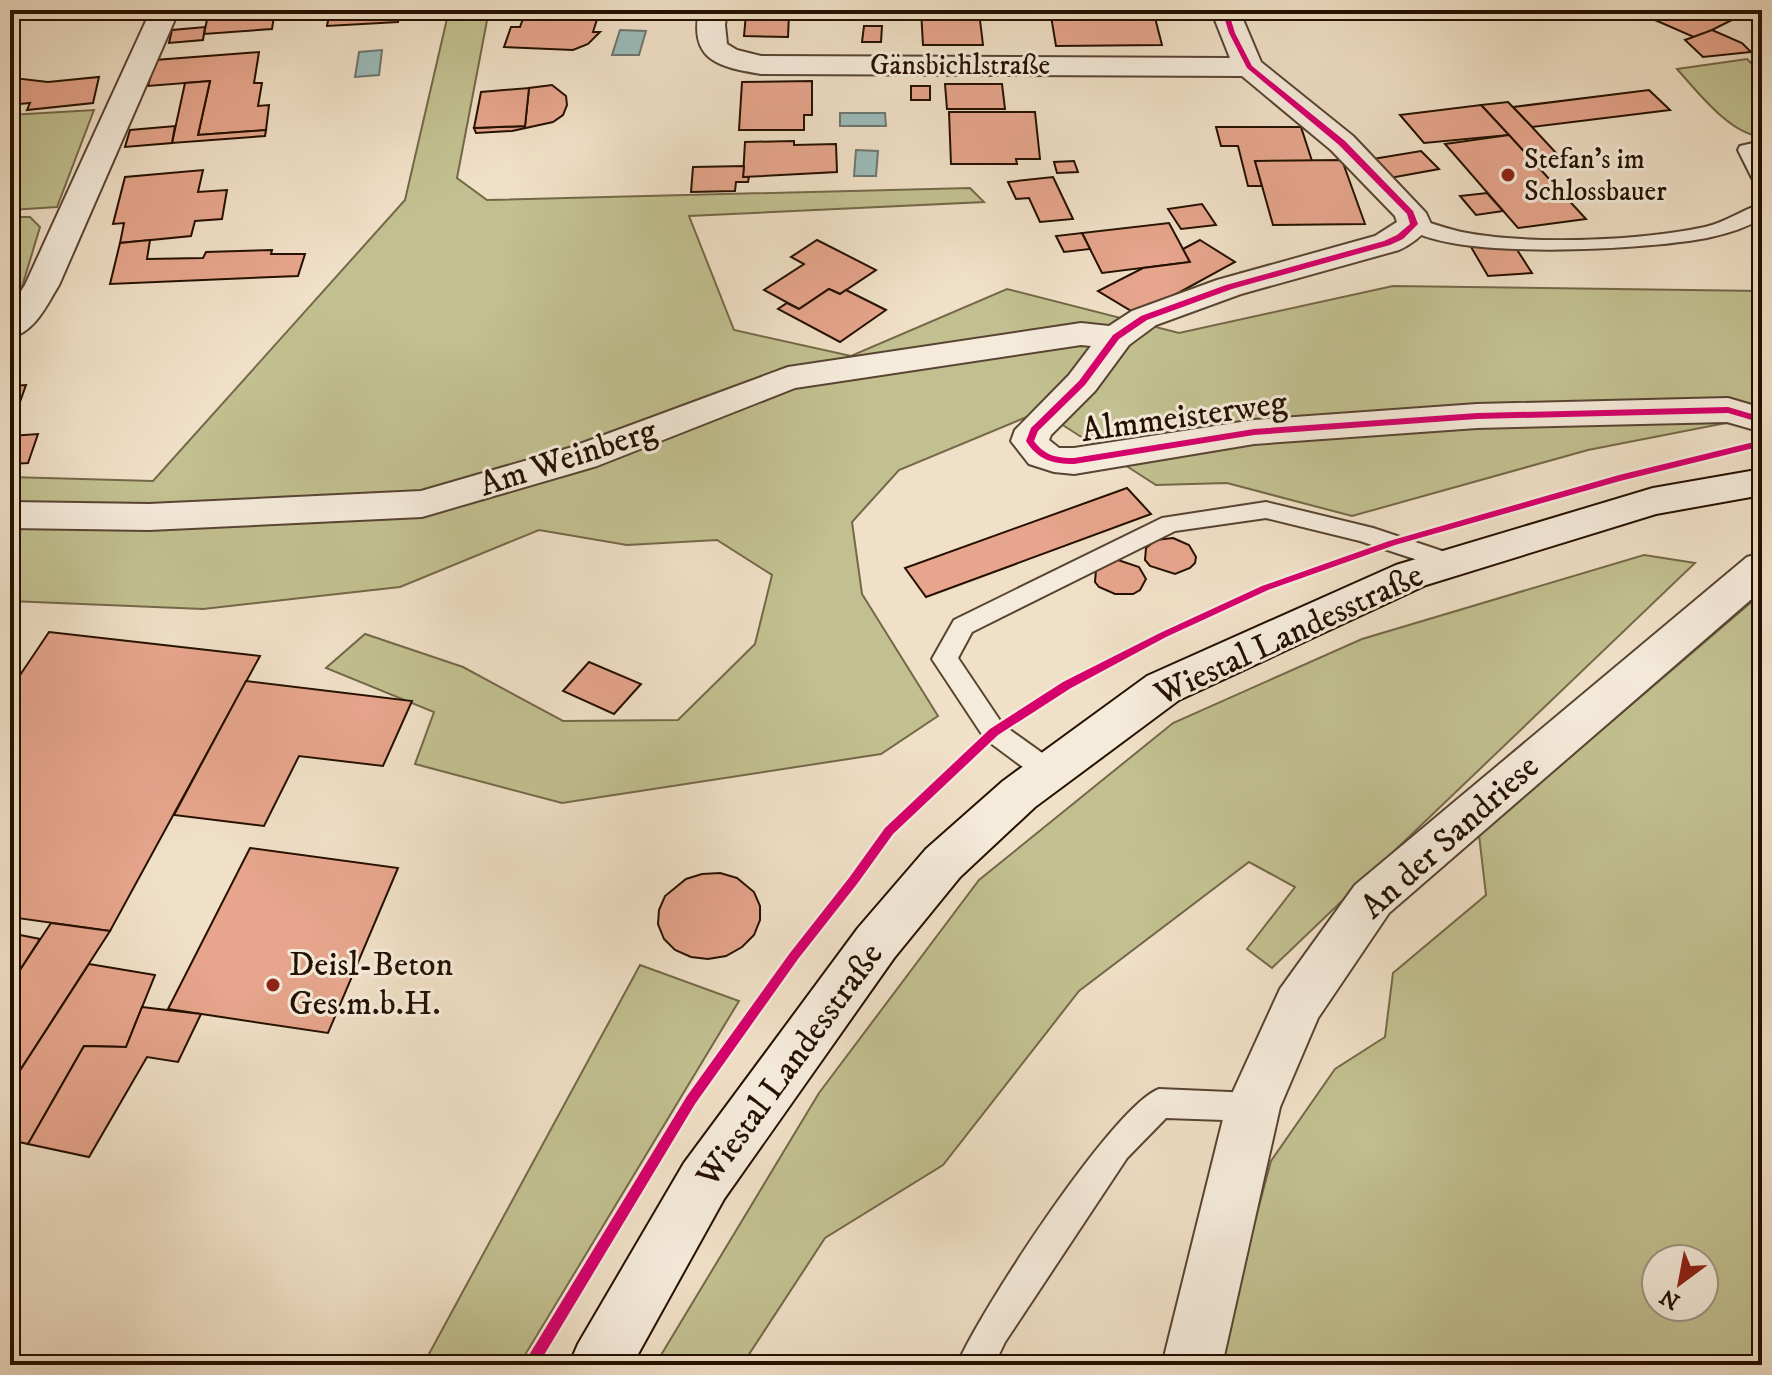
<svg xmlns="http://www.w3.org/2000/svg" width="1772" height="1375" font-family="'IM FELL DW Pica',serif">
  <rect width="100%" height="100%" fill="#f0e0c7"/>
  <filter id="stains"><feTurbulence type="fractalNoise" baseFrequency=".0025" numOctaves="4"/><feColorMatrix values="0 0 0 0 .2 0 0 0 0 .09 0 0 0 0 .02 0 0 0 .5 -.17"/></filter>
  <radialGradient id="worn" r=".72"><stop offset=".6" stop-color="#630" stop-opacity="0"/><stop offset="1" stop-color="#630" stop-opacity=".3"/></radialGradient>
  <g fill="#c2c090" stroke="#746848" stroke-width="2" fill-rule="evenodd">
    <polygon points="449,10 489,10 457,178 487,200 970,188 984,202 689,216 734,330 851,356 1007,289 1179,333 1393,286 1762,291 1762,416 1588,450 1352,516 1227,483 1156,485 1041,411 899,470 852,522 862,594 938,716 881,754 562,803 415,764 434,712 326,668 365,634 463,667 563,721 678,720 755,644 772,575 717,540 627,545 539,530 400,587 203,609 10,601 10,477 153,481 405,200"/>
    <path d="M1747,59L1762,74V136C1732,137 1696,90 1677,69Z"/>
    <polygon points="94,110 57,207 10,210 10,115"/>
    <polygon points="10,217 30,217 40,227 15,310 10,313"/>
    <polygon points="1644,555 1695,563 1272,968 1247,949 1295,887 1249,862 1079,991 943,1165 825,1238 742,1365 655,1365 819,1093 979,880 1173,723 1362,639"/>
    <path d="M1762,593V1365L1477,1360L1476,1365H1223L1218,1359L1271,1161L1335,1069L1385,1037L1393,973L1486,895L1479,835ZM1656,1259H1704V1307H1656Z"/>
    <polygon points="640,965 739,1001 519,1365 423,1365"/>
  </g>
  <g fill="#9bbcba" stroke="#6c7770" stroke-width="2">
    <polygon points="620,30 646,31 639,55 612,55"/>
    <polygon points="382,50 379,75 355,77 359,52"/>
    <polygon points="840,113 885,113 886,126 840,126"/>
    <polygon points="856,150 878,151 876,176 854,176"/>
  </g>
  <g fill="#e6a58c" stroke="#251000" stroke-width="2">
    <polygon points="209,10 275,10 272,29 204,34"/>
    <polygon points="330,10 400,10 398,22 327,26"/>
    <polygon points="526,10 600,10 593,32 600,32 588,44 573,50 504,47 511,27 520,27"/>
    <polygon points="741,10 819,10 819,15 740,14"/>
    <polygon points="921,10 971,10 973,20 980,20 983,45 923,45"/>
    <polygon points="1050,10 1153,10 1162,45 1056,46"/>
    <polygon points="1251,10 1271,10 1275,18 1255,19"/>
    <polygon points="1292,10 1387,10 1298,18"/>
    <polygon points="1632,10 1715,10 1718,11 1715,13 1732,20 1696,38"/>
    <polygon points="746,14 789,14 788,37 744,36"/>
    <polygon points="864,26 882,26 881,42 862,42"/>
    <polygon points="205,27 203,40 169,43 172,30"/>
    <polygon points="1712,30 1742,43 1751,52 1703,57 1685,40"/>
    <polygon points="259,52 254,83 262,83 258,106 269,105 266,130 198,135 210,81 148,86 155,60"/>
    <polygon points="18,59 13,78 48,82 99,77 93,103 27,110 30,103 10,105 10,60"/>
    <polygon points="210,81 198,135 266,130 265,136 172,143 185,83"/>
    <polygon points="812,81 812,115 804,115 804,130 739,130 742,82"/>
    <polygon points="945,84 1002,84 1005,109 947,109"/>
    <polygon points="552,85 566,96 567,105 563,115 553,122 512,131 476,133 474,128 525,126 529,88"/>
    <rect x="911" y="86" width="19" height="14"/>
    <polygon points="529,88 525,126 474,128 481,92"/>
    <polygon points="1649,90 1670,110 1532,127 1513,107"/>
    <polygon points="1508,102 1532,127 1557,154 1529,157 1481,105"/>
    <polygon points="1481,105 1509,135 1424,143 1400,115"/>
    <polygon points="949,112 1035,112 1040,159 1016,159 1017,164 951,164"/>
    <polygon points="175,126 172,143 125,147 130,130"/>
    <polygon points="1216,127 1301,127 1312,161 1255,161 1262,186 1248,186 1238,146 1221,146"/>
    <polygon points="1509,135 1529,157 1586,219 1518,228 1445,144"/>
    <polygon points="794,141 794,145 836,144 837,172 743,177 745,142"/>
    <polygon points="1421,151 1439,169 1390,178 1373,159"/>
    <polygon points="1342,160 1365,224 1273,225 1255,161"/>
    <polygon points="1074,161 1078,172 1057,173 1054,162"/>
    <polygon points="744,166 743,177 749,177 748,182 736,182 735,191 691,192 693,167"/>
    <polygon points="203,170 198,192 227,190 222,219 195,221 191,236 120,243 124,223 113,224 125,177"/>
    <polygon points="1053,177 1073,219 1040,222 1029,198 1016,199 1008,182"/>
    <polygon points="1487,193 1503,211 1476,215 1460,196"/>
    <polygon points="1202,204 1216,225 1181,229 1168,209"/>
    <polygon points="1169,223 1190,262 1102,273 1082,233"/>
    <polygon points="1082,233 1090,249 1064,252 1056,236"/>
    <polygon points="150,240 147,259 203,258 206,252 272,250 271,254 305,254 298,276 110,284 120,243"/>
    <polygon points="817,240 876,270 840,294 829,289 799,309 764,290 804,264 791,257"/>
    <polygon points="1200,240 1235,262 1138,315 1098,291 1143,268 1190,262 1183,249"/>
    <polygon points="1514,245 1532,273 1488,276 1471,247"/>
    <polygon points="829,289 840,294 846,290 886,310 840,342 778,309 787,303 799,309"/>
    <polygon points="26,385 10,430 10,386"/>
    <polygon points="38,434 28,463 10,464 10,436"/>
    <polygon points="1127,488 1151,514 926,597 905,568"/>
    <polygon points="1173,538 1189,545 1196,557 1195,563 1190,568 1175,574 1150,566 1145,560 1146,548 1156,540"/>
    <polygon points="1115,559 1139,567 1146,579 1140,590 1133,594 1115,594 1099,587 1095,582 1096,570"/>
    <polygon points="49,632 260,656 110,931 10,917 10,690"/>
    <polygon points="589,662 641,684 614,714 563,691"/>
    <polygon points="246,681 412,701 383,766 299,756 264,826 174,815"/>
    <polygon points="250,848 398,868 328,1033 168,1009"/>
    <polygon points="720,873 737,878 754,892 760,906 760,920 754,935 742,947 726,956 708,959 691,957 675,950 664,939 658,924 659,910 665,896 686,879 702,874"/>
    <polygon points="51,923 110,931 10,1086 10,985"/>
    <polygon points="10,933 40,939 10,985"/>
    <polygon points="89,964 155,975 126,1047 84,1046 28,1144 10,1140 10,1086"/>
    <polygon points="142,1007 201,1014 178,1062 147,1057 89,1157 28,1144 84,1046 126,1047"/>
  </g>
  <g fill="none" stroke-linecap="round" stroke-linejoin="round">
    <defs>
      <g id="lane">
        <polygon points="1762,141 1762,153 1758,153 1762,161 1762,186 1753,180 1738,150 1740,146"/>
        <path d="M1762,204V218C1746,228 1729,233 1711,237C1660,249 1438,263 1404,224L1414,218C1432,223 1449,230 1467,233C1534,245 1639,241 1705,227C1727,222 1743,209 1762,204Z"/>
        <polygon points="1266,502 1373,528 1460,557 1463,563 1460,569 1451,571 1360,541 1266,518 1175,531 972,632 958,658 1003,725 1059,765 1063,772 1059,779 1049,783 1039,779 985,739 932,659 954,620 1162,518"/>
        <path d="M1159,1089L1253,1093L1264,1097L1269,1107L1264,1117L1253,1121L1166,1118L1127,1158L1005,1342L994,1365H957C978,1314 1113,1106 1159,1089Z"/>
      </g>
      <g id="street">
        <path d="M151,10H179L59,285C46,306 36,331 10,338V308L25,285Z"/>
        <path d="M699,10H727L725,25L727,44L737,50L761,56L1230,58L1211,10H1239L1261,62L1353,136L1426,213L1431,224C1422,236 1412,244 1399,250L1241,294L1156,325L1129,345L1095,391L1051,435L1049,440L1059,448H1074L1254,420L1477,404L1728,398L1762,408V432L1727,422L1477,428L1254,444L1074,474L1054,472L1029,464L1011,441L1015,430L1069,375L1091,346L1081,345L795,388L597,466L422,517L149,530L10,528V502L149,504L421,491L569,448L788,367L1081,323L1109,326L1132,311L1217,280L1375,236L1397,222L1395,216L1331,150L1242,76L761,74C719,67 689,61 699,10Z"/>
        <polygon points="1762,553 1762,590 1389,913 1318,1018 1280,1107 1222,1365 1162,1365 1226,1107 1280,989 1355,885 1747,557"/>
      </g>
      <polygon id="secondary" points="1762,469 1762,495 1656,514 1426,585 1179,700 1035,807 960,877 894,958 724,1199 632,1365 569,1365 578,1344 684,1163 858,928 926,849 1003,781 1147,676 1396,565 1653,488"/>
    </defs>
    <use href="#lane" stroke="#584432" stroke-width="4"/>
    <use href="#street" stroke="#584432" stroke-width="4"/>
    <use href="#secondary" stroke="#251000" stroke-width="4"/>
    <use href="#lane" fill="#f5ebdb" fill-rule="evenodd"/>
    <use href="#street" fill="#f5ebdb" fill-rule="evenodd"/>
    <use href="#secondary" fill="#f5ebdb" fill-rule="evenodd"/>
    <defs>
      <g id="cycleway">
        <path d="M1222,10H1228L1235,33L1252,66L1345,141L1413,211L1418,224L1403,239L1390,245L1232,289L1147,320L1119,339L1085,385L1038,431L1034,441C1045,456 1057,458 1074,458L1254,429L1477,413L1728,407L1762,417V423L1728,413L1477,419L1254,435L1074,464C1053,464 1038,460 1026,441L1031,428L1079,381L1113,335L1141,316L1226,285L1384,241L1397,235L1410,224L1407,214L1339,145L1247,68L1229,33Z"/>
        <polygon points="1762,440 1762,446 1620,481 1395,545 1268,590 1166,637 1071,688 998,735 893,834 857,884 798,959 695,1104 538,1365 523,1365 687,1096 790,953 849,878 885,828 990,729 1063,682 1160,633 1262,586 1389,541 1619,475"/>
      </g>
    </defs>
    <use href="#cycleway" stroke="#f5ebdb" stroke-width="5"/>
    <use href="#cycleway" fill="#d6006c" fill-rule="evenodd"/>
  </g>
  <g fill="#8f2418" stroke="#f5ebdb" stroke-width="3">
    <circle cx="1508" cy="175" r="8"/>
    <circle cx="273" cy="985" r="8"/>
  </g>
  <g text-anchor="middle" dominant-baseline="central" stroke-width="6" stroke-linejoin="round" paint-order="stroke">
    <g font-size="28" fill="#251000" stroke="#f5ebdb">
      <text x="960" y="65">Gänsbichlstraße</text>
    </g>
    <g font-size="28" fill="#251000" stroke="#f5ebdb" text-anchor="start">
      <text x="1524" y="159">Stefan's im<tspan x="1524" dy="32">Schlossbauer</tspan></text>
    </g>
    <g font-size="34" fill="#251000" stroke="#f5ebdb">
      <text transform="translate(1184 417) rotate(-8)">Almmeisterweg</text>
      <text transform="translate(568 458) rotate(-18)">Am Weinberg</text>
      <text transform="translate(1289 635) rotate(-25)">Wiestal Landesstraße</text>
      <text transform="translate(1450 837) rotate(-42)">An der Sandriese</text>
      <text transform="translate(790 1065) rotate(-54)">Wiestal Landesstraße</text>
    </g>
    <g font-size="34" fill="#251000" stroke="#f5ebdb" text-anchor="start">
      <text x="289" y="965">Deisl-Beton<tspan x="289" dy="39">Ges.m.b.H.</tspan></text>
    </g>
  </g>
  <rect width="1772" height="1375" fill="none" stroke="#f0e0c7" stroke-width="40"/>
  <rect x="12" y="12" width="1748" height="1351" fill="none" stroke="#251000" stroke-width="4"/>
  <rect x="20" y="20" width="1732" height="1335" fill="none" stroke="#251000" stroke-width="2"/>
  <g transform="translate(1680 1283) rotate(212)"><circle r="38" fill="#f5ebdb" stroke="#a29383" stroke-width="2"/>
  <path d="M0-6L14 30L0 20L-14 30Z" fill="#8f2418"/>
  <text y="-12" font-size="22" font-weight="bold" text-anchor="middle" fill="#251000">N</text>
  </g>
  <rect width="100%" height="100%" filter="url(#stains)"/>
  <rect width="100%" height="100%" fill="url(#worn)"/>
</svg>
